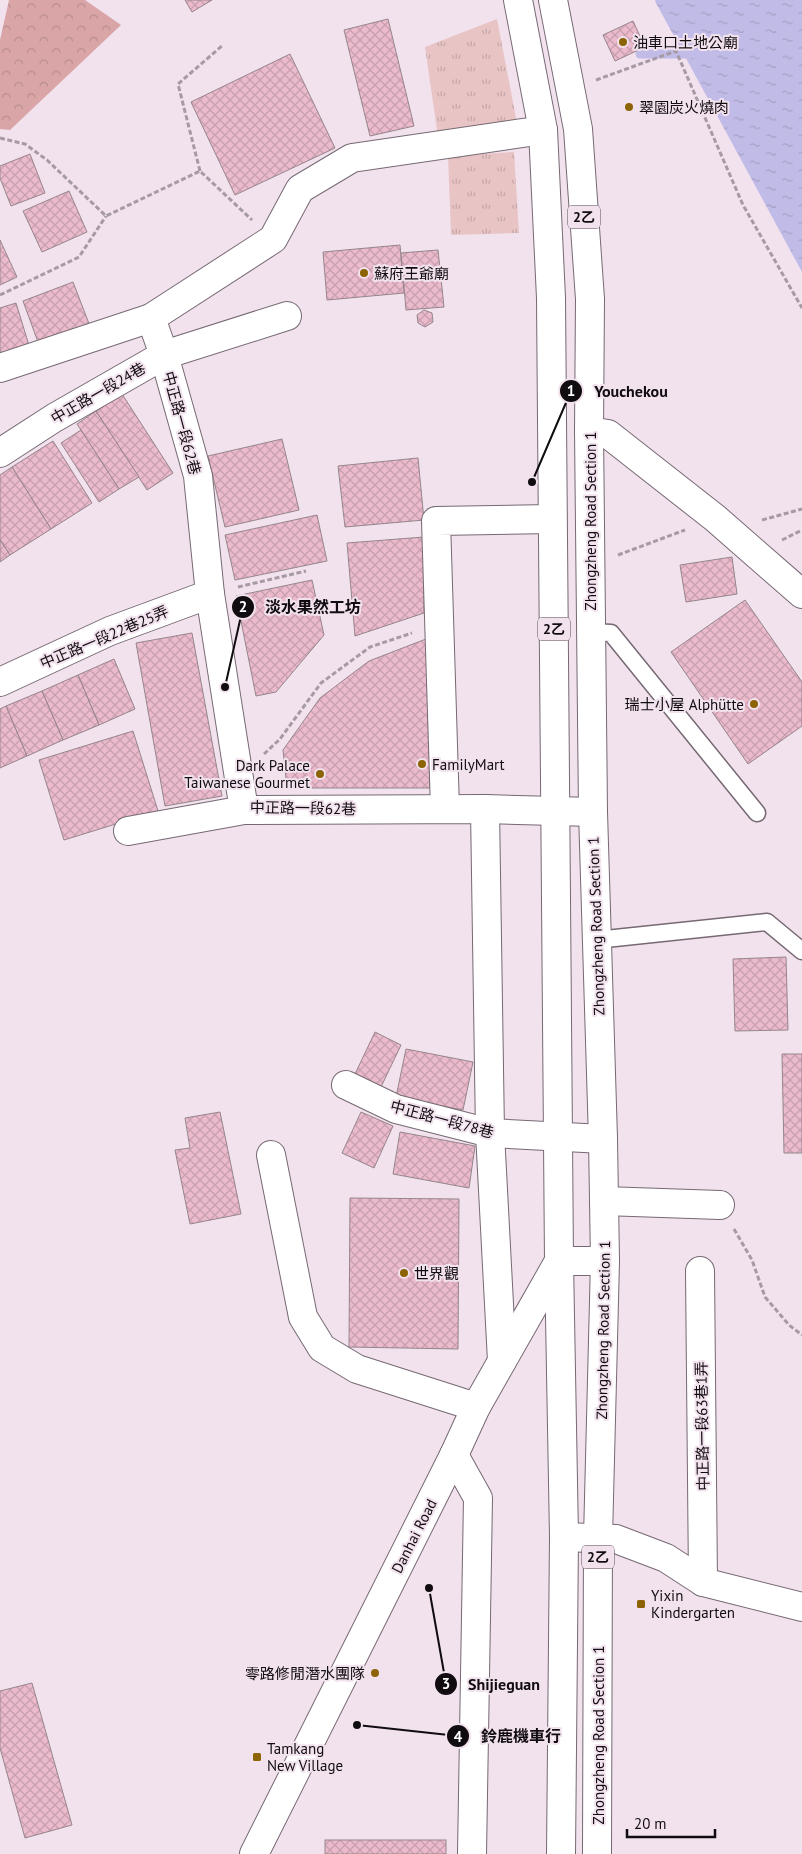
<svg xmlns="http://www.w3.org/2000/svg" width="802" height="1854" font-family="'PT Sans','Noto Sans TC',sans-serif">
  <defs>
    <pattern id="grass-tufts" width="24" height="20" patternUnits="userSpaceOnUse" patternTransform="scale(1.25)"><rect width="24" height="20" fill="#e8c4c5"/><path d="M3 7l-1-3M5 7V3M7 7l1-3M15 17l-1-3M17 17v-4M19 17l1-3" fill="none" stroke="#c6a7a8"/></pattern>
    <pattern id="forest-crowns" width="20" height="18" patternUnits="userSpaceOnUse" patternTransform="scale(1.25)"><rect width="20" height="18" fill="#d9a5a7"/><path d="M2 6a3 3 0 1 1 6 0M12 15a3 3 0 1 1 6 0" fill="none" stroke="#b98d8f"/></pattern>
    <pattern id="water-ripples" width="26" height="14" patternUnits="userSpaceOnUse" patternTransform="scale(1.25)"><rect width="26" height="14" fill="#c1bbe7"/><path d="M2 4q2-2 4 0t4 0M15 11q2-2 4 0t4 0" fill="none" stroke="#a5a0c5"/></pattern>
    <pattern id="building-cross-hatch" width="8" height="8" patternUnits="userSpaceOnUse" patternTransform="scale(1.25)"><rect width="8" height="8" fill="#ebbacc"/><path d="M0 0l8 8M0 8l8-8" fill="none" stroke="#c89fae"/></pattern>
  </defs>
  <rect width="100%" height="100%" fill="#f1e2ee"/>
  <g fill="url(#grass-tufts)">
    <polygon points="497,19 517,123 438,137 425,47"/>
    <polygon points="514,152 519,233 451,235 448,156"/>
  </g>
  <polygon fill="url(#forest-crowns)" points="9,0 85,0 121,25 10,130 0,129 0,40"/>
  <polygon fill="url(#water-ripples)" points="655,0 802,0 802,272 656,3"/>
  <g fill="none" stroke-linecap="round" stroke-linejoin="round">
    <polyline stroke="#c1bbe7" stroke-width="9" points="640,54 695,54"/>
  </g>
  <g fill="url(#building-cross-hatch)" stroke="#96858b">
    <polygon points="185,0 212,0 192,12"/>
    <polygon points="388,19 414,126 370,136 344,30"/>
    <polygon points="633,21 645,47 615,61 603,35"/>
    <polygon points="290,54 335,148 235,195 191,102"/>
    <polygon points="30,154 45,193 11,206 0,178 0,166"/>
    <polygon points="69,191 87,232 42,252 23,211"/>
    <polygon points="0,240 17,277 0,285"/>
    <polygon points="400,245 404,293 327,300 323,252"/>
    <polygon points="438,250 444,307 406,310 401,253"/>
    <polygon points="73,282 93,334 42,353 23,301"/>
    <polygon points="16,303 31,352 0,362 0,308"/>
    <polygon points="424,310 432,313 433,322 425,327 418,323 417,315"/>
    <polygon points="122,394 173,473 147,490 96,411"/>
    <polygon points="96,411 139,477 119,489 77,424"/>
    <polygon points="81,430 119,489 99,502 61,443"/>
    <polygon points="282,439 299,510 225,527 208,456"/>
    <polygon points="53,441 92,503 51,529 12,467"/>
    <polygon points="418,458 424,520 345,527 338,466"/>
    <polygon points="12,467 51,529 10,555 0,540 0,475"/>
    <polygon points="317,515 327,561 235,580 225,535"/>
    <polygon points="424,537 424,613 355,636 347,543"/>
    <polygon points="0,540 10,555 0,562"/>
    <polygon points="732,557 737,594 686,602 680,565"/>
    <polygon points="312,580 324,635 276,692 256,696 236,596"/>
    <polygon points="745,600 802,682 802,726 748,764 671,652"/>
    <polygon points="192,633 222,796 165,806 136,643"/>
    <polygon points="426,639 430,788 287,788 283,750 320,698 369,661"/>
    <polygon points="114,659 135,709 99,725 78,675"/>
    <polygon points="78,675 99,725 63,740 42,691"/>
    <polygon points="42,691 63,740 27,756 6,706"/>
    <polygon points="6,706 27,756 0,768 0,709"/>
    <polygon points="133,731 158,811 64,840 39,760"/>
    <polygon points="786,957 788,1030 735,1031 733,959"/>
    <polygon points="375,1032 401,1045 381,1087 355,1074"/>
    <polygon points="406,1049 473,1062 463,1110 396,1097"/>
    <polygon points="782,1054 802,1054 802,1153 784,1153"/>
    <polygon points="220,1112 241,1214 190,1224 175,1150 190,1148 185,1118"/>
    <polygon points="361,1112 393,1126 374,1168 342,1153"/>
    <polygon points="400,1132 475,1146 469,1188 393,1174"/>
    <polygon points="350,1198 459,1199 458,1349 349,1347"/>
    <polygon points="32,1683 72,1825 25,1838 0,1748 0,1691"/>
    <rect x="325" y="1840" width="121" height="14"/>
  </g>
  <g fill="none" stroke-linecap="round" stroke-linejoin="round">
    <defs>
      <g id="service">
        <polyline points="591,632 611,633 757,813"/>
        <polyline points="596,940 767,922 802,951"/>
      </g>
      <g id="minor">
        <polyline points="151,318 164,355 198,476 210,594 244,810 485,809 593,812"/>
        <polyline points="0,368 151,318 273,239 300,189 352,158 543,130"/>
        <polyline points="589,431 608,434 715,518 802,594"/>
        <polyline points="0,453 54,418 164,355 287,316"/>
        <polyline points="0,682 110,631 210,594"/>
        <polyline points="445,809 436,521 552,519"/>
        <polyline points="485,809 490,1133 502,1361"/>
        <polyline points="128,831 244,810"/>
        <polyline points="346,1085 396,1109 490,1133 603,1139"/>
        <polyline points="271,1155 303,1317 322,1348 357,1369 476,1407"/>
        <polyline points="604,1201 720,1205"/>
        <polyline points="700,1271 703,1582"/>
        <polyline points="454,1455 478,1498 472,1854"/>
        <polyline points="564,1537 616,1539 666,1558 703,1582 802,1607"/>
        <polyline points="254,1854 454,1455 476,1407 559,1261 605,1261"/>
      </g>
      <g id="primary">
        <polyline points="518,0 543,130 551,298 559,1261 564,1537 561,1854"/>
        <polyline points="553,0 578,129 590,299 589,431 593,812 603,1139 605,1261 598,1538 597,1854"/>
      </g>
    </defs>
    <use href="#service" stroke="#766973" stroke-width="19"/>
    <use href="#minor" stroke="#766973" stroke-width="30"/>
    <use href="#primary" stroke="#766973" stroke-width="30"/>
    <g stroke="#a69aa4" stroke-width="3" stroke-dasharray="5 2.5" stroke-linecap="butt">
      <polyline points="596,80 676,51 743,205 802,308"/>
      <polyline points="0,138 25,144 47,160 106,216 200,171 252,220"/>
      <polyline points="200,171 178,84 223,45"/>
      <polyline points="0,295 79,257 106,216"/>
      <polyline points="762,520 802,509"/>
      <polyline points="782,540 802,530"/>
      <polyline points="618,555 685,530"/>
      <polyline points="238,587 306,571"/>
      <polyline points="264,754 280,739 321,683 370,647 412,633"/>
      <polyline points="734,1229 752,1260 765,1297 789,1325 802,1335"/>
    </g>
    <use href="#service" stroke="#fff" stroke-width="16"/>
    <use href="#minor" stroke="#fff" stroke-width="28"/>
    <use href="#primary" stroke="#fff" stroke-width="28"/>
  </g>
  <g fill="#8c6305" stroke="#f1e2ee" stroke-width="2">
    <circle cx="623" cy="42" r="5"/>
    <circle cx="629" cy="107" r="5"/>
    <circle cx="364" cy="273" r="5"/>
    <circle cx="754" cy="704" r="5"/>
    <circle cx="422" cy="764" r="5"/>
    <circle cx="320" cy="774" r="5"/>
    <circle cx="404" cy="1273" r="5"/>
    <rect x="636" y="1599" width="10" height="10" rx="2.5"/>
    <circle cx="375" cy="1673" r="5"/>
    <rect x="252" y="1752" width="10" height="10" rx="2.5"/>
  </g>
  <g text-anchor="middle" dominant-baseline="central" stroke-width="4" stroke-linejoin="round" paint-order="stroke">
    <g fill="#f1e2ee" stroke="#544c53" stroke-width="1">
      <rect x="568" y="205.5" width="32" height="23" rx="4"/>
      <rect x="538" y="617.5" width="32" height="23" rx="4"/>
      <rect x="582" y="1545.5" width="32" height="23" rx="4"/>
    </g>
    <g font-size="14" font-weight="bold" fill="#110c10">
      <text x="584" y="217">2乙</text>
      <text x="554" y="629">2乙</text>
      <text x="598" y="1557">2乙</text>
    </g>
    <g font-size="15" fill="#110c10" stroke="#f1e2ee" text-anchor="start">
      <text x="633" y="42">油車口土地公廟</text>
      <text x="639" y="107">翠園炭火燒肉</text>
      <text x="374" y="273">蘇府王爺廟</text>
      <text x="744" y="704" text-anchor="end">瑞士小屋 Alphütte</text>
      <text x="432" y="764">FamilyMart</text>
      <text x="310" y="765" text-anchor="end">Dark Palace<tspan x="310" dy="17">Taiwanese Gourmet</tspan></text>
      <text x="414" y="1273">世界觀</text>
      <text x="651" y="1595">Yixin<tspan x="651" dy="17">Kindergarten</tspan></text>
      <text x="365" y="1673" text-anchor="end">零路修閒潛水團隊</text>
      <text x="267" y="1748">Tamkang<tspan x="267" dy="17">New Village</tspan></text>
    </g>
    <g font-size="15" fill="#110c10" stroke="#f1e2ee">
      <text transform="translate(98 393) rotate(-30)">中正路一段24巷</text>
      <text transform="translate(182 423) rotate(75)">中正路一段62巷</text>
      <text transform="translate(590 521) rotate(-90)">Zhongzheng Road Section 1</text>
      <text transform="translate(104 637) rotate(-23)">中正路一段22巷25弄</text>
      <text transform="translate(303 808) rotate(1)">中正路一段62巷</text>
      <text transform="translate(596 926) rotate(-92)">Zhongzheng Road Section 1</text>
      <text transform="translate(442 1119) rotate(15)">中正路一段78巷</text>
      <text transform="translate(603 1330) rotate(-89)">Zhongzheng Road Section 1</text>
      <text transform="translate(702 1426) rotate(-91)">中正路一段63巷1弄</text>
      <text transform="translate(414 1536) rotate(-63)">Danhai Road</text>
      <text transform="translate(598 1735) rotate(-90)">Zhongzheng Road Section 1</text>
    </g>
  </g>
  <path fill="none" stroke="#110c10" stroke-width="2" d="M532 482L571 391M225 687L243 607M429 1588L446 1684M357 1725L458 1736"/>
  <g fill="#110c10" stroke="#f1e2ee" stroke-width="2">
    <circle cx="532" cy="482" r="5"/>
    <circle cx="225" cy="687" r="5"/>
    <circle cx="429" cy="1588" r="5"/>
    <circle cx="357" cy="1725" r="5"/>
    <circle cx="571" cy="391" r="12"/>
    <circle cx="243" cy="607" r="12"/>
    <circle cx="446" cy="1684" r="12"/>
    <circle cx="458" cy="1736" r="12"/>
  </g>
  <g font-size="15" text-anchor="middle" font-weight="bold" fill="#fff">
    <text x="571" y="396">1</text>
    <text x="243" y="612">2</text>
    <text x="446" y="1689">3</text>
    <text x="458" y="1742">4</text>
  </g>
  <g font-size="16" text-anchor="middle" font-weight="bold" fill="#110c10" stroke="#f1e2ee" stroke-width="4" stroke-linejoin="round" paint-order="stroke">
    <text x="631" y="397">Youchekou</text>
    <text x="313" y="613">淡水果然工坊</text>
    <text x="504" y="1690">Shijieguan</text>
    <text x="521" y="1742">鈴鹿機車行</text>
  </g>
  <path d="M627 1829v8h88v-8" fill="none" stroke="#110c10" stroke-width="2.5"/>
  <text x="634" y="1829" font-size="15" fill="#110c10" stroke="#f1e2ee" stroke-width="4" paint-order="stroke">20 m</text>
</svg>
